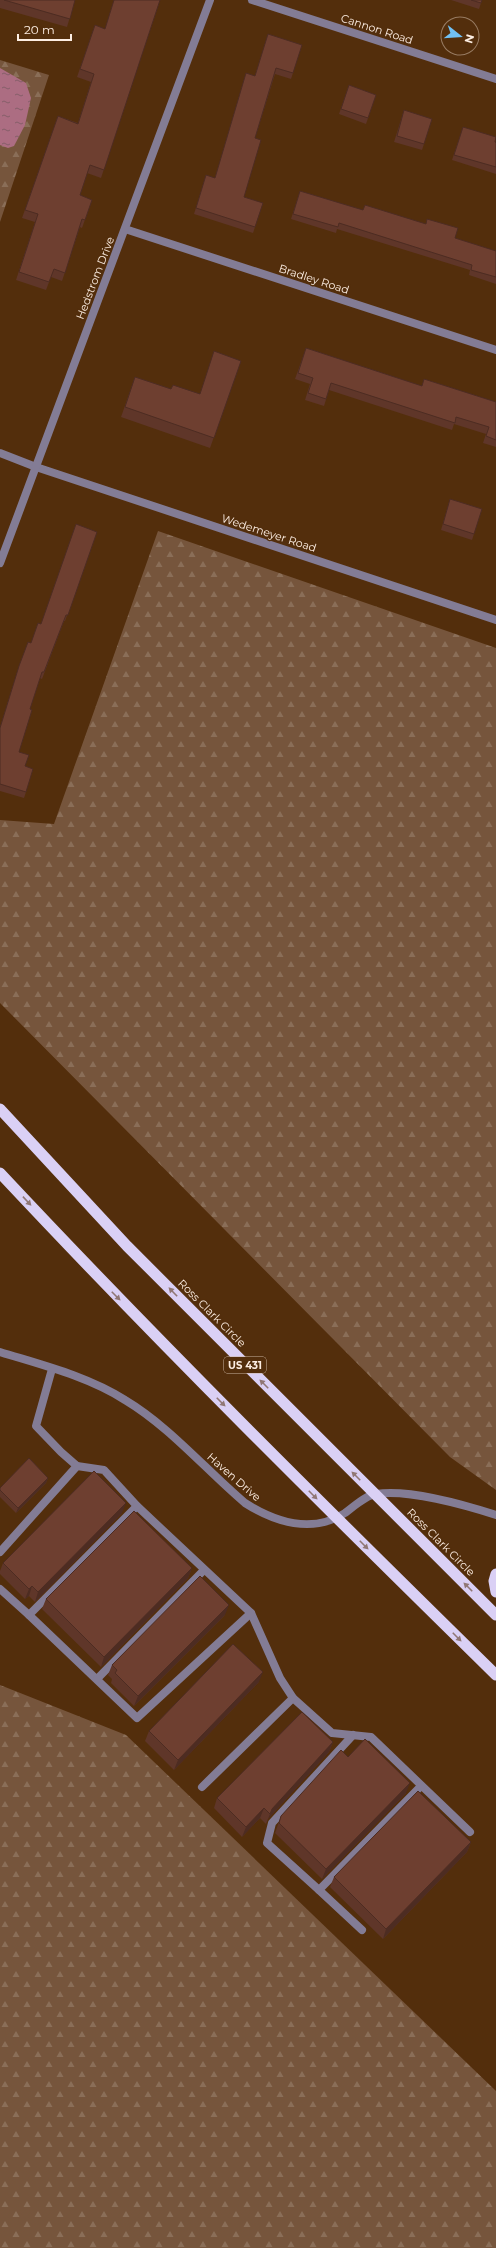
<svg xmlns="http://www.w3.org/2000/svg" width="496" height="2248" font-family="Montserrat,sans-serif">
  <defs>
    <pattern id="forest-firs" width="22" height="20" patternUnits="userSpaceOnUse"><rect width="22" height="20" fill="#76553c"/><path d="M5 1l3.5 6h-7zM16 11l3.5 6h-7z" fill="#8a6e58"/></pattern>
    <pattern id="water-ripples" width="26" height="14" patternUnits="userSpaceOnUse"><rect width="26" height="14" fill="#ac6d82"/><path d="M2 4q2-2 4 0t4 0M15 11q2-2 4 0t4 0" fill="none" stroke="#865e69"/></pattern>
  </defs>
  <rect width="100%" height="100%" fill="#532e0c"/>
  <g fill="url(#forest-firs)">
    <polygon points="0,60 49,75 0,222"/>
    <polygon points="158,531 496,648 496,1490 450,1457 0,1003 0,820 54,824"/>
    <polygon points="0,1685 126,1735 496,2091 496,2248 0,2248"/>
  </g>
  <polygon fill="url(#water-ripples)" points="0,68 26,83 31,98 25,125 14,146 8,148 0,145"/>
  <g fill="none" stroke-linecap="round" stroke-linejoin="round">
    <g stroke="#837c95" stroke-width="8">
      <polyline points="0,453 36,467"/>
      <polyline points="52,1369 36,1426 61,1452 77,1466 104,1470 137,1506 251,1613 280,1678 293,1698 332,1733 371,1737 470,1832"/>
      <polyline points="137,1506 29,1615 137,1718 251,1613"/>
      <polyline points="0,1552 77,1466"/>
      <polyline points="0,1589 29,1615"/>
      <polyline points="97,1679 204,1570"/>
      <polyline points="202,1787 293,1698"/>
      <polyline points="319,1890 267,1843 272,1823 353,1735"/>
      <polyline points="362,1930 319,1890 421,1786"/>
    </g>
    <g stroke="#837c95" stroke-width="8">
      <polyline points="252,0 496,79"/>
      <polyline points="125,229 496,350"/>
      <polyline points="36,467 496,620"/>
    </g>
    <g stroke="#837c95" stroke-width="8">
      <polyline points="0,563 210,0"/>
      <path d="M0,1352C42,1365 87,1376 125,1400C170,1427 205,1469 245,1503C275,1522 312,1534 345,1513C353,1507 366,1495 376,1494C408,1489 465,1505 496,1515"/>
    </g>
    <g stroke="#dad0f5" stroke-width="11">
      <polyline points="0,1109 127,1246 496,1615"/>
      <path d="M0,1173C161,1345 328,1510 496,1675"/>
      <polyline points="496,1574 494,1581 496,1592"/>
    </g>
  </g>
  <g fill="#5f3629">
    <polygon points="0,0 75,0 67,27 0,8"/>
    <polygon points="114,0 160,0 101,178 87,173 80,195 92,200 82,228 80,227 62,281 51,277 46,290 16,280 35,222 22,218 58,116 78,123 91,82 77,77 95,25 105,29"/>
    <polygon points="451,0 482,0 479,9"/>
    <polygon points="268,34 293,73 291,79 275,74 255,138 244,197 255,227 253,233 194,214 206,175 215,178 246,73 255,76"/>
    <polygon points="349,85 376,95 366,124 339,114"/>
    <polygon points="404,110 424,144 422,150 394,142"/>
    <polygon points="463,127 496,143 496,174 452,160"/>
    <polygon points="300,191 496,251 496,284 469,275 470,270 337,229 336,233 291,219"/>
    <polygon points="306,348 422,386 424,379 496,402 496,447 483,443 486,434 454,424 452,430 329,390 324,406 305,400 310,384 295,379"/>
    <polygon points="241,361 210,448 121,417 135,377 171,389 200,394"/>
    <polygon points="450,499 474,534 472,540 441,530"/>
    <polygon points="97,532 65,621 64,621 42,679 40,678 30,709 19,752 25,766 26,792 24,798 0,791 0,727 19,666 41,624"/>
    <polygon points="48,1478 46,1483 16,1513 0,1497 0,1488"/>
    <polygon points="122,1513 35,1602 29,1596 25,1599 0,1574 0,1571 3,1563"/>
    <polygon points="192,1568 188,1578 101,1667 42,1609 46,1599"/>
    <polygon points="225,1615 134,1706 111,1683 112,1679 108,1675 112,1665"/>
    <polygon points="259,1682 174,1770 145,1741 149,1731"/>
    <polygon points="333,1742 329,1752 268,1819 266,1824 260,1818 242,1837 214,1808 217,1798"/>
    <polygon points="348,1757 406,1793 322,1879 275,1833 281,1816"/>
    <polygon points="471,1842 467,1852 383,1939 330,1887 334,1877"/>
  </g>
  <g fill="#4d2c22">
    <polygon points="48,1478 46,1483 16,1513 18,1508"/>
    <polygon points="126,1503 122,1513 35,1602 38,1592"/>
    <polygon points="192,1568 188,1578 101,1667 104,1657"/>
    <polygon points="32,1586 29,1596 25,1599 29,1589"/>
    <polygon points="229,1605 225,1615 134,1706 138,1696"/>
    <polygon points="263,1672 259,1682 174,1770 178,1760"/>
    <polygon points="333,1742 329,1752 268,1819 266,1824 272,1809"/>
    <polygon points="410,1783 406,1793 322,1879 326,1869"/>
    <polygon points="264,1808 260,1818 242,1837 246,1827"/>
    <polygon points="471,1842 467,1852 383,1939 386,1929"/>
  </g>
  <g fill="#6e3f30" stroke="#4d2c22">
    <polygon points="4,0 75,0 70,19"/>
    <polygon points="114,0 160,0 104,170 90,165 80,195 92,200 85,220 82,219 65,273 54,269 49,282 19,272 38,214 25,210 58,116 78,124 94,74 80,69 95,25 105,29"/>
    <polygon points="471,0 482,0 481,3"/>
    <polygon points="268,34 302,45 293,73 276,68 255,138 261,140 244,197 263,203 255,227 196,208 206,175 215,178 246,73 255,76"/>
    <polygon points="349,85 376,95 368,118 341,109"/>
    <polygon points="404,110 432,119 424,144 397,136"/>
    <polygon points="463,127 496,137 495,142 496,143 496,167 454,155"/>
    <polygon points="300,191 363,210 365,205 426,224 427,219 458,228 455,238 496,251 496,277 471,270 472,265 339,223 338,227 293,214"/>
    <polygon points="306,348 422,386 424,379 496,402 496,440 486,436 489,427 456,417 455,423 331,383 326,399 308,393 313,378 298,373"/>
    <polygon points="214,351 241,361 214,438 125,407 135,377 171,389 173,385 200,394"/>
    <polygon points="450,499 482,509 474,534 443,524"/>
    <polygon points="76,524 97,532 68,615 66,615 44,672 42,672 30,709 32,710 19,752 29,755 25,766 33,769 26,792 0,784 0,728 19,666 28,642 31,643 38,623 41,624"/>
    <polygon points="29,1458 48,1478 18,1508 0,1490 0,1488"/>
    <polygon points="94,1471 126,1503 38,1592 32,1586 29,1589 3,1563"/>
    <polygon points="134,1511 192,1568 104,1657 46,1599"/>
    <polygon points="200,1576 229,1605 138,1696 115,1673 117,1670 112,1665"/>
    <polygon points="233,1644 263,1672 178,1760 149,1731"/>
    <polygon points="302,1712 333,1742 272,1809 270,1814 264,1808 246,1827 217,1798"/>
    <polygon points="365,1739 410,1783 326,1869 279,1823 281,1816 341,1750 348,1757"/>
    <polygon points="418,1791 471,1842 386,1929 334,1877"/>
  </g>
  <defs><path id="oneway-solid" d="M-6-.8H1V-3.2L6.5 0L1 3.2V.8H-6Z"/></defs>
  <g fill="#907775">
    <use href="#oneway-solid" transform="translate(27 1201) rotate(47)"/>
    <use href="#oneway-solid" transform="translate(173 1292) rotate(-134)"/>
    <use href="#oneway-solid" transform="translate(116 1296) rotate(45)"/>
    <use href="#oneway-solid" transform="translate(264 1384) rotate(-135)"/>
    <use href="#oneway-solid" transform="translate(221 1402) rotate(45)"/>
    <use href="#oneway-solid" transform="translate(356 1476) rotate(-135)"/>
    <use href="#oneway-solid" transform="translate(313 1495) rotate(45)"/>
    <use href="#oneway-solid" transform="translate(364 1545) rotate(45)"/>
    <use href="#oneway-solid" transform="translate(468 1587) rotate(-135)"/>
    <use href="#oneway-solid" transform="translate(457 1637) rotate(45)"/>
  </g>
  <g text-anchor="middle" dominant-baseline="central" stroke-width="3" stroke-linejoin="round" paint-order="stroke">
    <rect fill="#532e0c" stroke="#cab4a2" stroke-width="1" x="224" y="1357" width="42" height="16" rx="3"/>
    <g font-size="10" font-weight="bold" fill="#fdeee3">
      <text x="245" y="1365">US 431</text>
    </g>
    <g font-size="11" fill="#fdeee3" stroke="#532e0c">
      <text transform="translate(377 29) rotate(18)">Cannon Road</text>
      <text transform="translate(95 278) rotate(-69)">Hedstrom Drive</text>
      <text transform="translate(314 279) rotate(18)">Bradley Road</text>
      <text transform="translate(269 533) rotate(18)">Wedemeyer Road</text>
      <text transform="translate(212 1313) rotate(45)">Ross Clark Circle</text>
      <text transform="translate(234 1477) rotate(41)">Haven Drive</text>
      <text transform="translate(441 1542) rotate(45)">Ross Clark Circle</text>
    </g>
  </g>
  <g transform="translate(460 36) rotate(107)"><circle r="19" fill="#532e0c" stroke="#977b62"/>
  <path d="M0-3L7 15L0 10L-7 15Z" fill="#71c1f5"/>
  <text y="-6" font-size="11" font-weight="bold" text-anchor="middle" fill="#fdeee3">N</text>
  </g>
  <path d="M18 34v6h53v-6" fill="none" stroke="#fdeee3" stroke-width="2"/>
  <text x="24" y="34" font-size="12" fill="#fdeee3" stroke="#532e0c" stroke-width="3" paint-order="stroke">20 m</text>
</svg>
